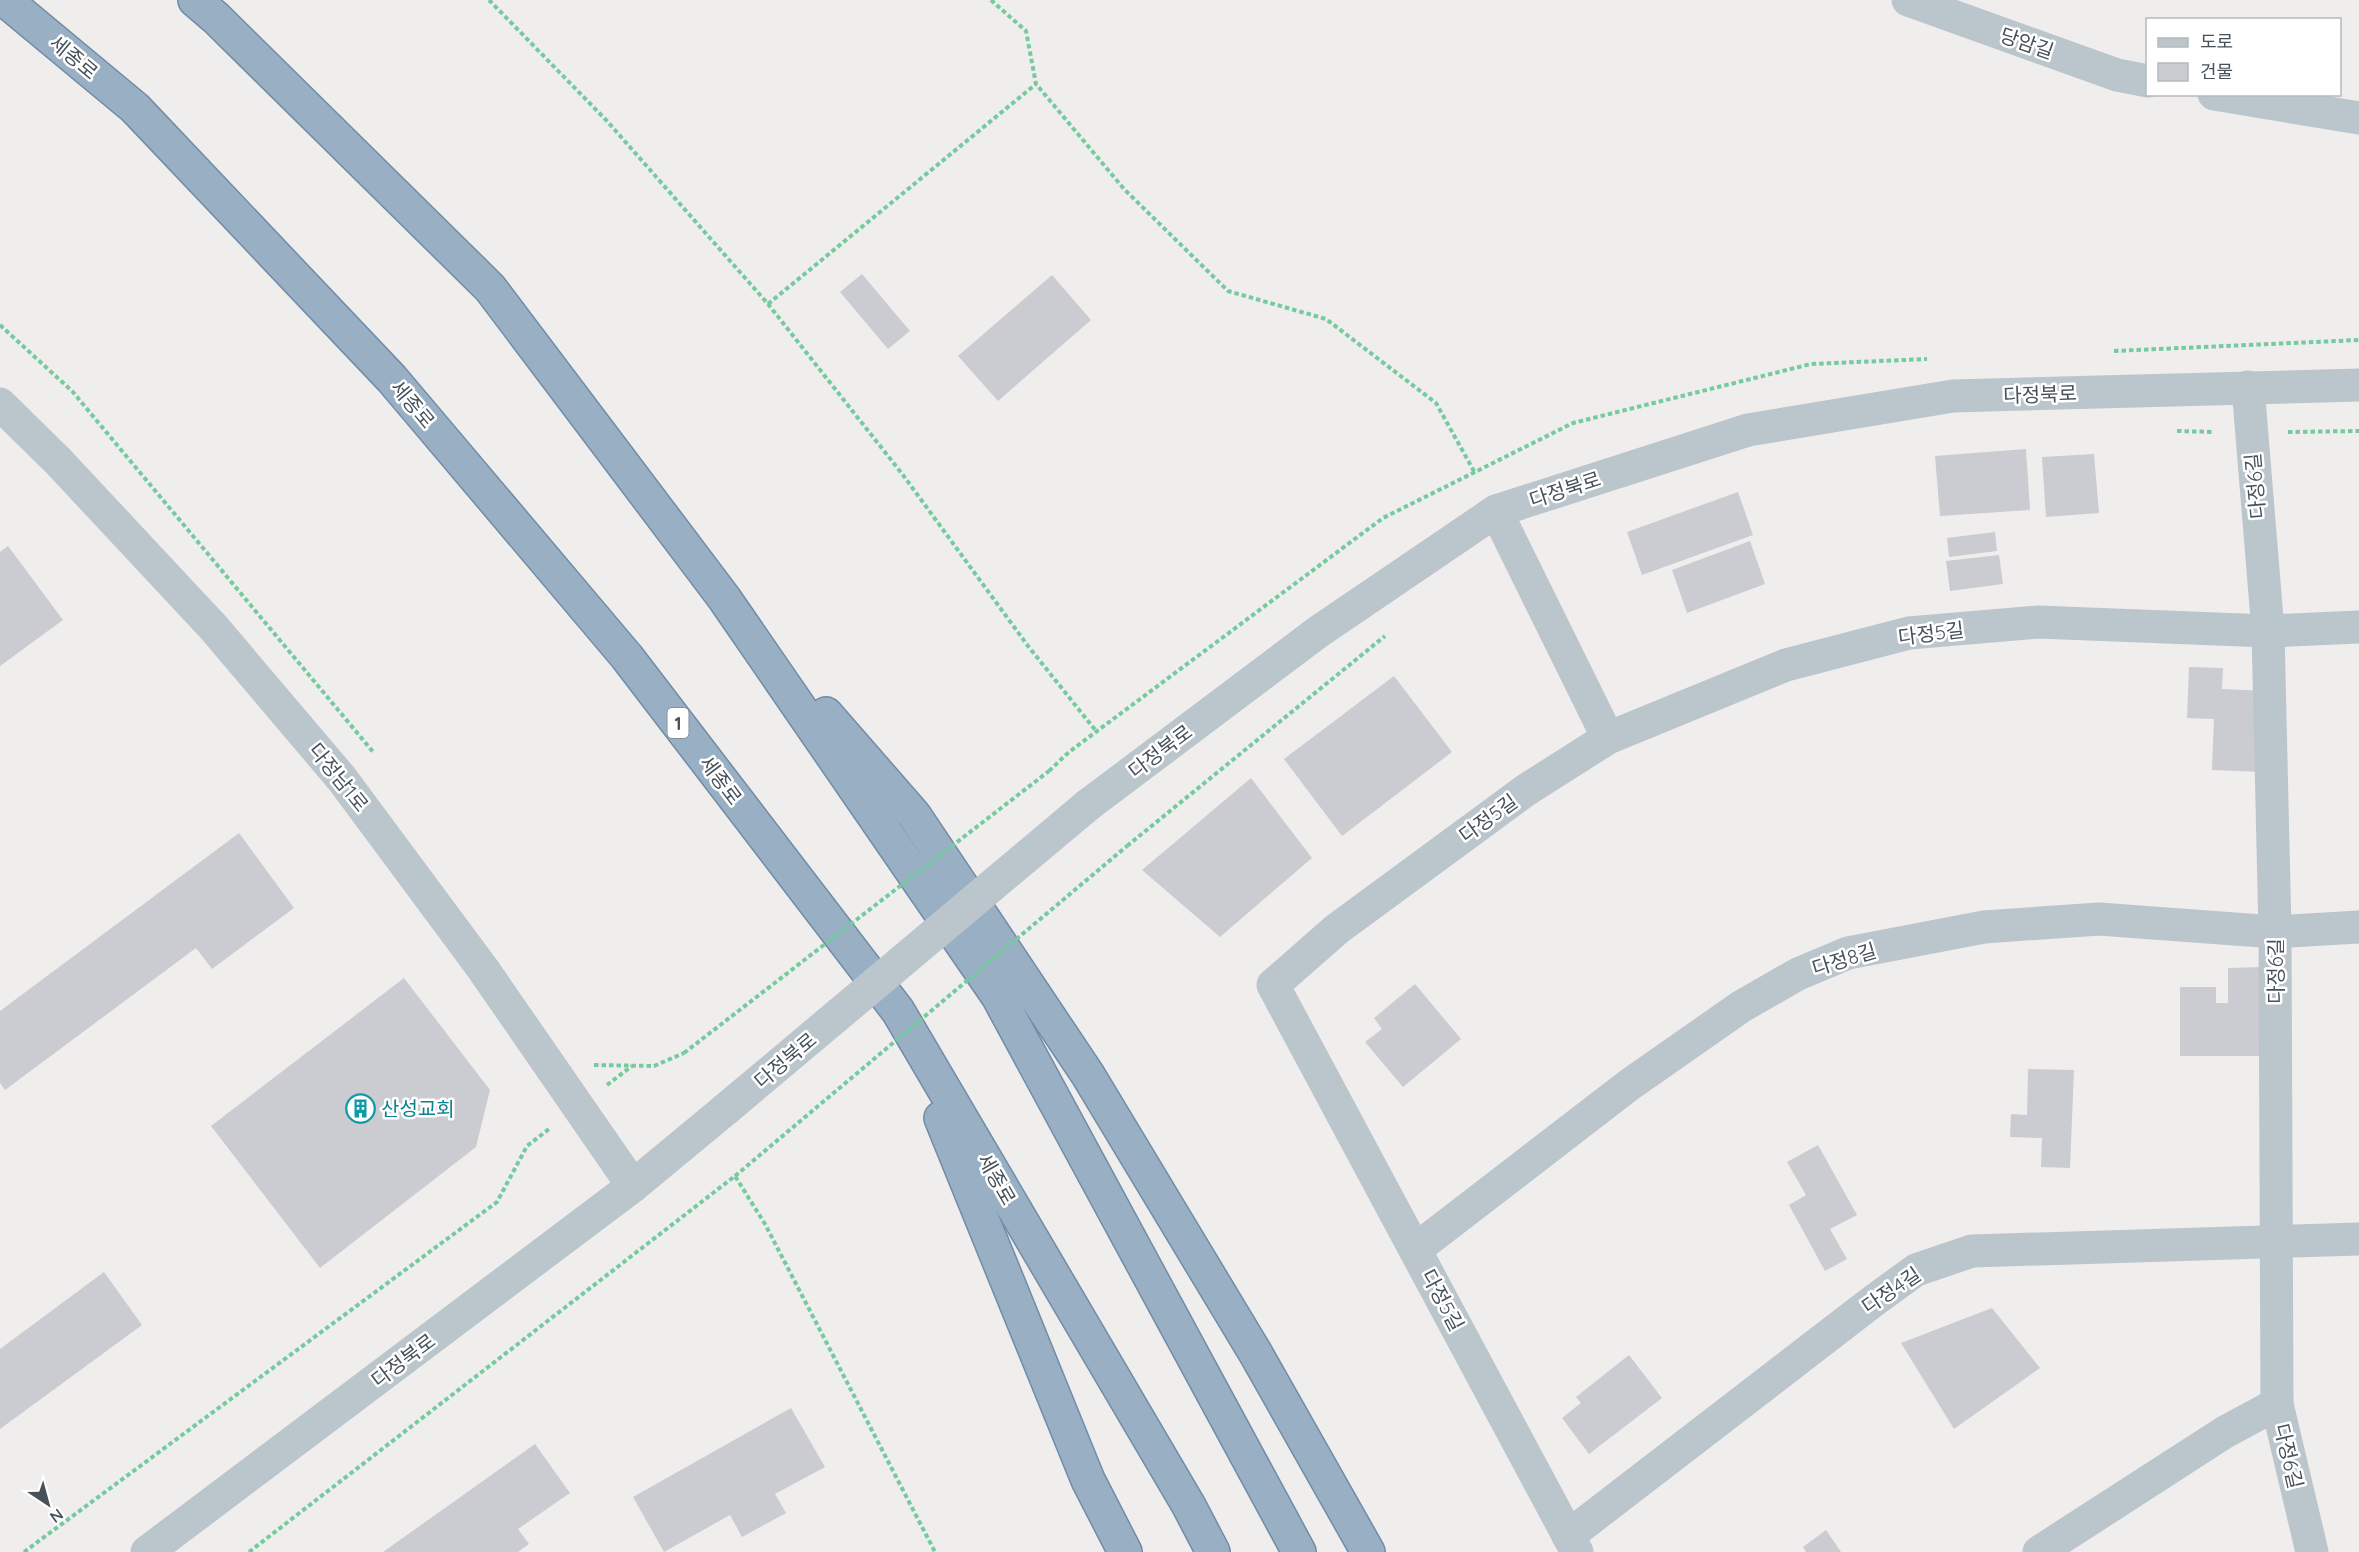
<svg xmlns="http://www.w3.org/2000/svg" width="2359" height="1552" font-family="Quicksand,'Noto Sans KR',sans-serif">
  <rect width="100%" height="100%" fill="#f0eded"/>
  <g fill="#caccd2">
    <polygon points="862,274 910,331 888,349 840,292"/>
    <polygon points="1052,275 1091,320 998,401 958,356"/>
    <polygon points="2026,449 2030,510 1940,516 1935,456"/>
    <polygon points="2094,454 2099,513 2046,517 2042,457"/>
    <polygon points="1738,492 1753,535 1642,575 1627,532"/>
    <polygon points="1995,532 1997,551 1949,557 1947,538"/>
    <polygon points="1750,541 1765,584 1687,613 1672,570"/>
    <polygon points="8,546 63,620 0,666 0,552"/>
    <polygon points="1999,555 2003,584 1950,591 1946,561"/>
    <polygon points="2189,667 2223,668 2222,689 2265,691 2262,772 2212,770 2214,719 2187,718"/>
    <polygon points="1394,676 1452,752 1342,836 1284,759"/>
    <polygon points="1251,778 1312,858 1220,937 1142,870"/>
    <polygon points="239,833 294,908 212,969 196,948 5,1090 0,1083 0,1011"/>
    <polygon points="2262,967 2262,1056 2180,1056 2180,987 2216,987 2216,1003 2228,1003 2228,968"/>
    <polygon points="404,978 490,1090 476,1147 320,1268 211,1126"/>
    <polygon points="1415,984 1461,1039 1403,1087 1365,1042 1382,1029 1374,1018"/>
    <polygon points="2028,1069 2074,1070 2070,1168 2041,1167 2042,1138 2010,1137 2011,1114 2027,1115"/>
    <polygon points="1818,1145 1857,1215 1830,1229 1847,1259 1825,1271 1789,1205 1806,1195 1787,1162"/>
    <polygon points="104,1272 142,1325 0,1429 0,1349"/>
    <polygon points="1992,1308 2040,1368 1954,1429 1901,1343"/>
    <polygon points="1629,1355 1662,1398 1589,1454 1562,1418 1581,1403 1576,1397"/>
    <polygon points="791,1408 825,1467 775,1494 786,1513 742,1537 730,1515 664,1552 633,1497"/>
    <polygon points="535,1444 570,1493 518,1529 529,1544 518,1552 383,1552"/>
    <polygon points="1826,1530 1841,1552 1806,1552 1803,1547"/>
  </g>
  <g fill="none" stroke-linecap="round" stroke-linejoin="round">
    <defs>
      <g id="trunk">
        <polyline points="5,0 135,108 392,379 627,657 898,1011 1189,1506 1213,1552"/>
        <polyline points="195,0 216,18 490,288 724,598 998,996 1299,1552"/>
        <polyline points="826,714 914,815 1088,1075 1256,1354 1368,1552"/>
        <polyline points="941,1118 1088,1480 1125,1552"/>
      </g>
    </defs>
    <use href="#trunk" stroke="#708ca7" stroke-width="36"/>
    <g stroke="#74cb9e" stroke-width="4" stroke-dasharray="4.5 3" stroke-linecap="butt">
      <polyline points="489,0 607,121 768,304 903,475 1028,646 1096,731"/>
      <polyline points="991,0 1026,31 1036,84 1124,189 1228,291 1326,319 1436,403 1475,473"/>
      <polyline points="768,304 1036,84"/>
      <polyline points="0,325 72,391 374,753"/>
      <polyline points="2114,351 2359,340"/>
      <polyline points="2177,431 2214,432"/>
      <polyline points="2288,432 2359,431"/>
      <polyline points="1049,771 1069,752 1383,518 1573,423 1811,364 1927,359"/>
      <polyline points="1127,846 1385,636"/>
      <polyline points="594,1065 654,1066 684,1053"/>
      <polyline points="607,1085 632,1066"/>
      <polyline points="24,1552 497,1202 527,1146 549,1129"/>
      <polyline points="249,1552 735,1176 765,1224 935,1552"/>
    </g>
    <g stroke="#bbc5cc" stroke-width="33">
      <polyline points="1908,0 2117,75 2148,81"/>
      <polyline points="2214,94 2359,118"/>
      <polyline points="2248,387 2268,631 2275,932 2277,1404 2312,1552"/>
      <polyline points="1496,511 1608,738"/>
      <polyline points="1416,1249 1629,1085 1742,1006 1798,974 1848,953 1984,927 2099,919 2275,932 2359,927"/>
      <polyline points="1568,1536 1872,1302 1916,1270 1972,1251 2359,1239"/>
      <polyline points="1577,1552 1273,985 1337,929 1526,790 1608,738 1786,665 1909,633 2038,622 2268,631 2359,627"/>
      <polyline points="2039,1552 2225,1432 2277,1404"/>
    </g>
    <g stroke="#bbc5cc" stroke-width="33">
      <polyline points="0,404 58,461 214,628 342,779 483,969 633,1186"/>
      <polyline points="1088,805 1318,632 1496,511 1748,430 1953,396 2359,385"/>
      <polyline points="147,1552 633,1186 726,1109"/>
    </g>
    <use href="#trunk" stroke="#99afc4" stroke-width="33"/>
    <g stroke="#74cb9e" stroke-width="4" stroke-dasharray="4.5 3" stroke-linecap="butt">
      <polyline points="684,1053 1049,771"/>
      <polyline points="735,1176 1127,846"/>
    </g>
    <polyline stroke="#bbc5cc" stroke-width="33" points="726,1109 1088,805"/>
  </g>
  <defs>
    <symbol id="building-ring" viewBox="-11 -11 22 22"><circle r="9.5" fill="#fff" stroke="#0f9aa8" stroke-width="1.5"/><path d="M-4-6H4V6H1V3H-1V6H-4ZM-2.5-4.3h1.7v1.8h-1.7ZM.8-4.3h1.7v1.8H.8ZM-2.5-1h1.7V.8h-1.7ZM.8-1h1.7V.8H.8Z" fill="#0f9aa8"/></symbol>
  </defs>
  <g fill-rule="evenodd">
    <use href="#building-ring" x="344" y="1092" width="33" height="33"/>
  </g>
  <g text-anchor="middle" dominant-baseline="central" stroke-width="5" stroke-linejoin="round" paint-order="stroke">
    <rect fill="#fff" stroke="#7e858c" stroke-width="1.5" x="667.5" y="708" width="21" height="30" rx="4.5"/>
    <g font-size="18" font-weight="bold" fill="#46515a">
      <text x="678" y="723">1</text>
    </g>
    <g font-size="20" fill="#46515a" stroke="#fff">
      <text transform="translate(2027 43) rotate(19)">당암길</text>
      <text transform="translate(74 57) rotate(40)">세종로</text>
      <text transform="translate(2040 394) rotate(-2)">다정북로</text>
      <text transform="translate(413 404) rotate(50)">세종로</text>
      <text transform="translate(2255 486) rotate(-95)">다정6길</text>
      <text transform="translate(1565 489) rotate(-18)">다정북로</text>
      <text transform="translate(1931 633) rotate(-7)">다정5길</text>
      <text transform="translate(1160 751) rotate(-37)">다정북로</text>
      <text transform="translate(339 777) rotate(51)">다정남1로</text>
      <text transform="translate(721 780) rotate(53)">세종로</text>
      <text transform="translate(1488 818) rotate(-36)">다정5길</text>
      <text transform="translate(1844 959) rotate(-17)">다정8길</text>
      <text transform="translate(2275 971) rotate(-90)">다정6길</text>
      <text transform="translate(785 1060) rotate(-40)">다정북로</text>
      <text transform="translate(997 1179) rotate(60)">세종로</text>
      <text transform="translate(1891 1290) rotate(-34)">다정4길</text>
      <text transform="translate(1443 1300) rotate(62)">다정5길</text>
      <text transform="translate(403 1360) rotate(-37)">다정북로</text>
      <text transform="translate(2289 1456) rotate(77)">다정6길</text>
    </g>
    <g font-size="20" fill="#0d838f" stroke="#fff" text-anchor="start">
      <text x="381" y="1108">산성교회</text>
    </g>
  </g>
  <rect x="2146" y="18" width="195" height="78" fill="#ffffff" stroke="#b5b9bd" stroke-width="1.5"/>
  <rect x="2158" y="38" width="30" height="9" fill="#bbc5cc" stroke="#b5b9bd" stroke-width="1.5"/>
  <text x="2200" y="48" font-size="18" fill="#46515a">도로</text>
  <rect x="2158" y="63" width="30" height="18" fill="#caccd2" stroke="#b5b9bd" stroke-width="1.5"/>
  <text x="2200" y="78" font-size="18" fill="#46515a">건물</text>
  <g transform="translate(48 1504) rotate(144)" stroke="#ffffff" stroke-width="4.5" paint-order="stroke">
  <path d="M0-4.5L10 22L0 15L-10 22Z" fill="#46515a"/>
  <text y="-9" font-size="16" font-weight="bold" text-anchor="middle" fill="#46515a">N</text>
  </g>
</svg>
